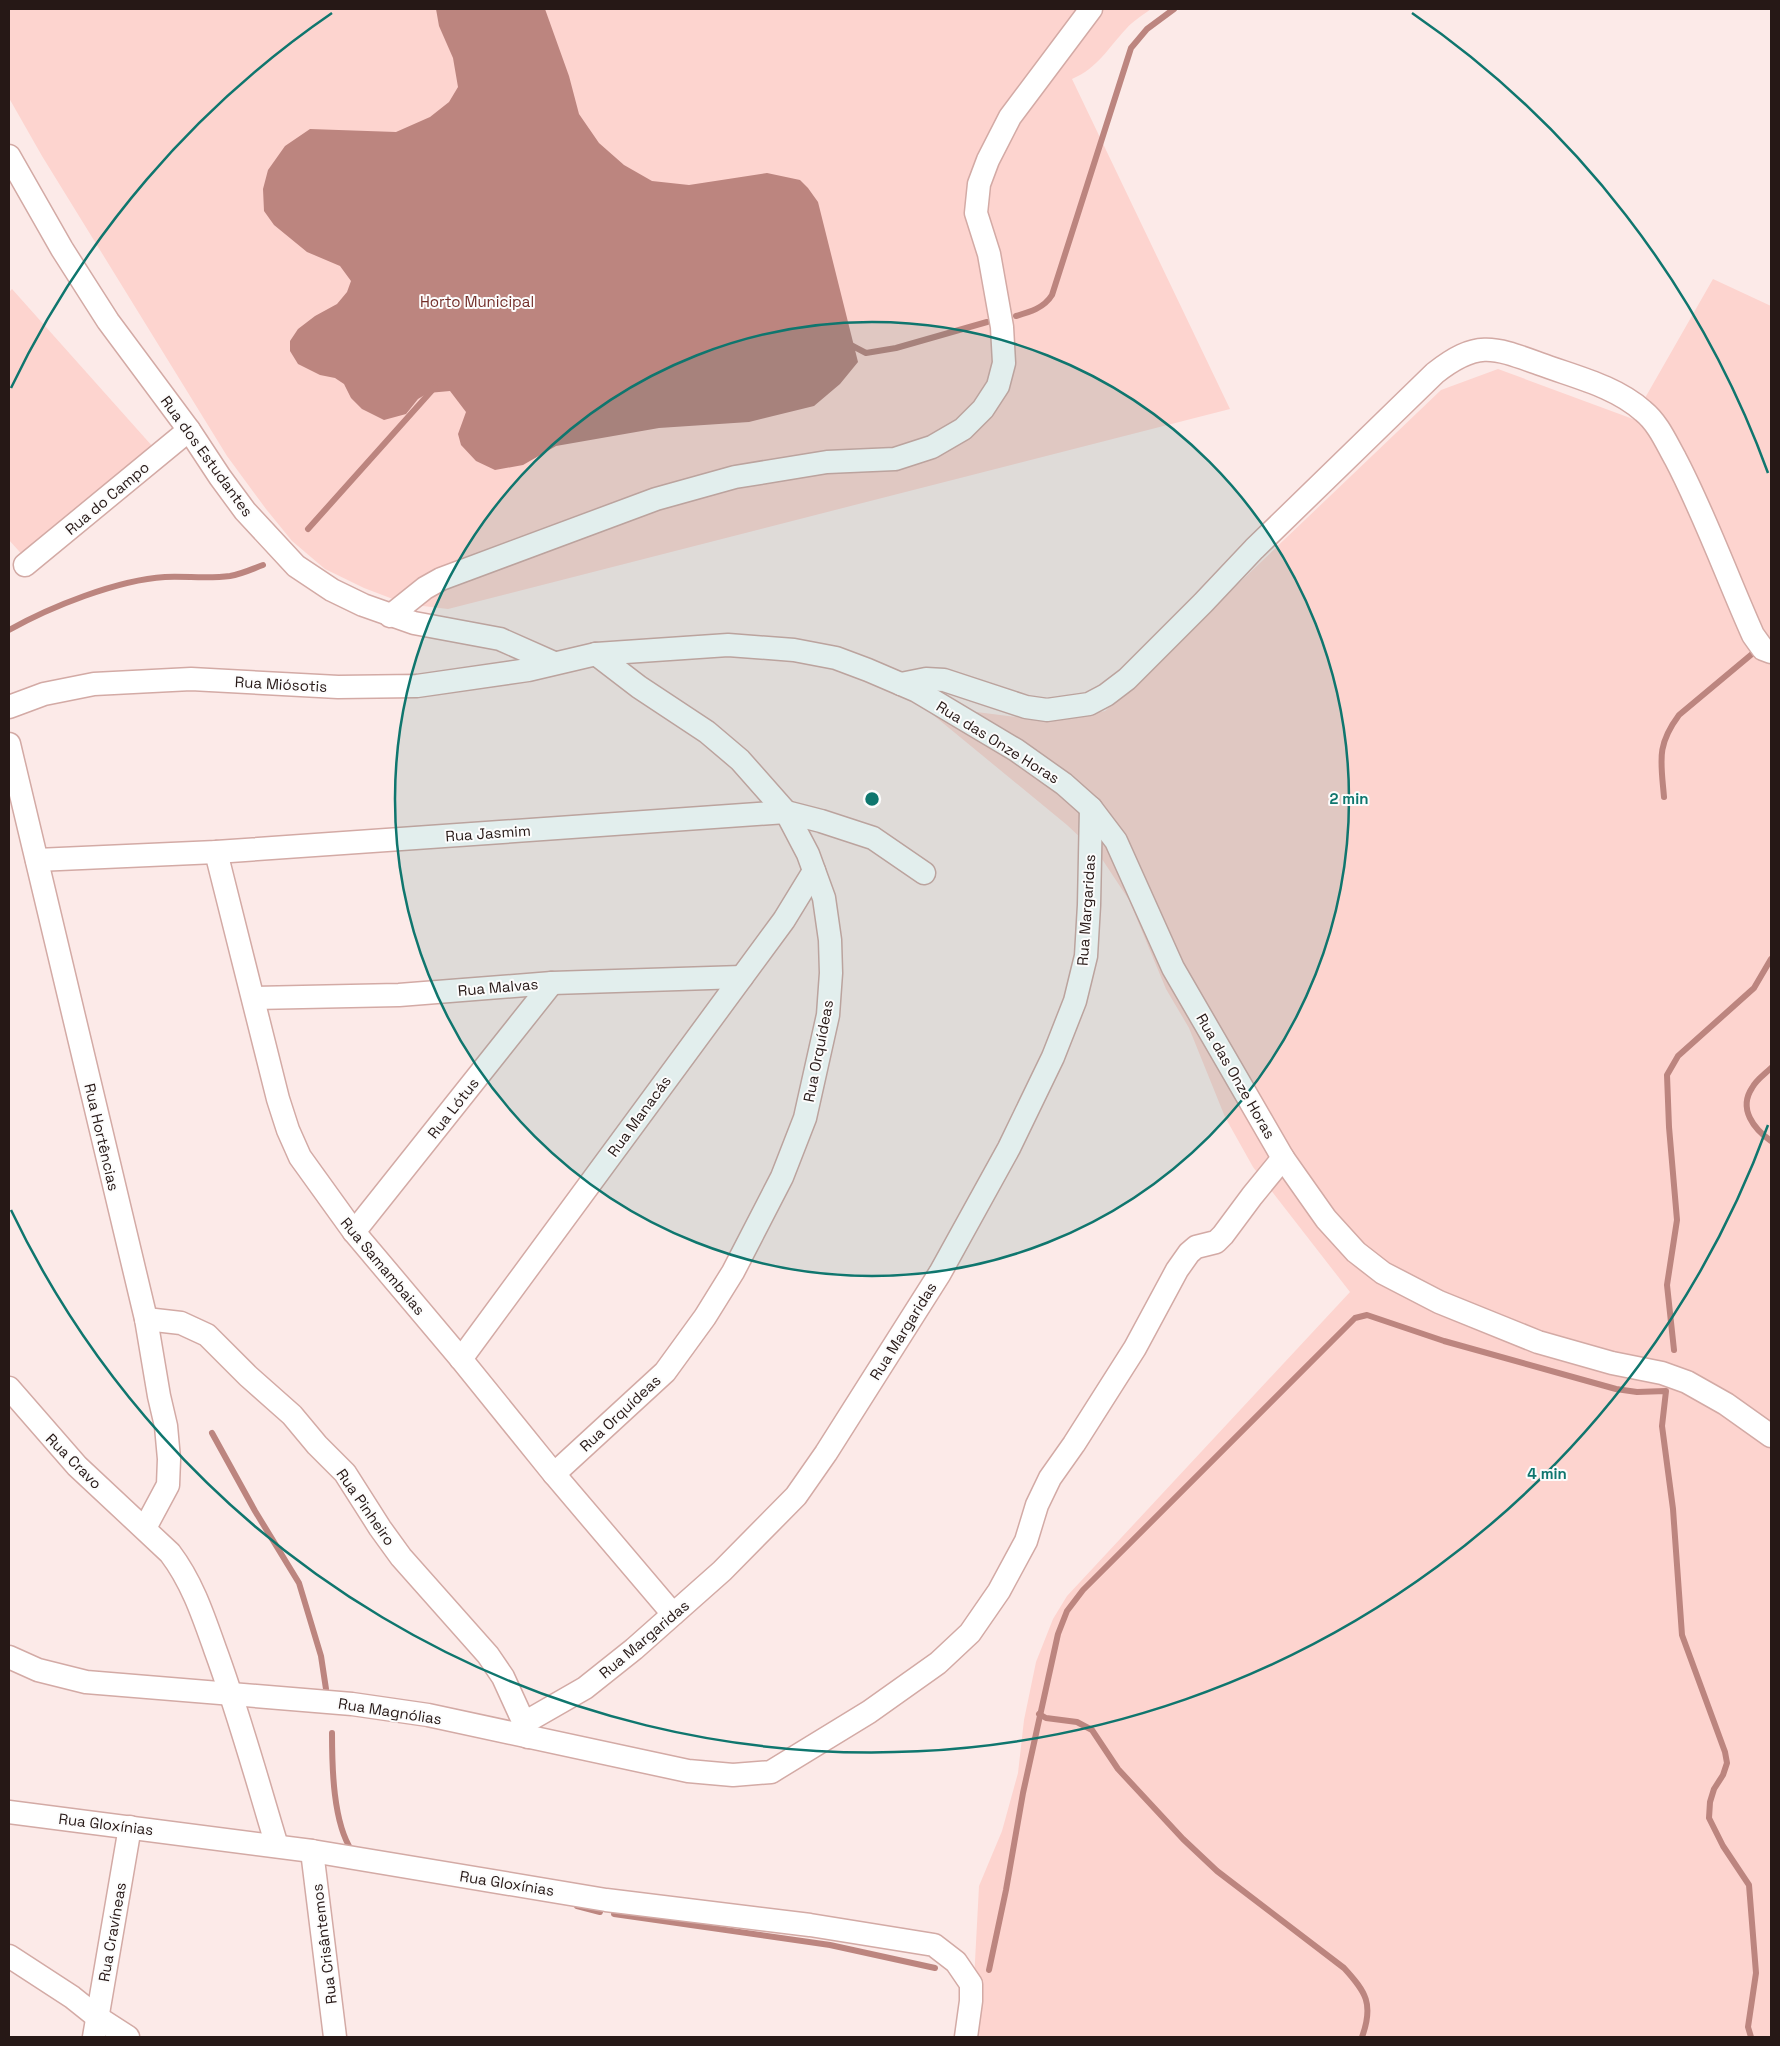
<svg xmlns="http://www.w3.org/2000/svg" width="1780" height="2046" font-family="'Space Grotesk',sans-serif">
  <rect width="100%" height="100%" fill="#fceae8"/>
  <g fill="#fdd4cf">
    <path d="M9,9H1151C1143,15 1133,21 1126,29C1108,48 1098,68 1072,79L1230,409L448,609L406,604L364,588L325,569L292,541L266,509L227,456L42,156L9,98Z"/>
    <polygon points="1713,279 1771,306 1771,2037 971,2037 979,1886 1002,1831 1018,1773 1024,1720 1036,1662 1053,1619 1067,1596 1350,1292 1253,1167 1225,1117 1189,1028 1166,989 1129,900 1100,856 1067,825 921,705 1049,721 1105,711 1441,390 1498,369 1633,419"/>
    <polygon points="12,289 153,447 27,560 9,540 9,292"/>
  </g>
  <polygon fill="#bc857f" points="436,9 545,9 569,76 579,114 599,143 624,165 652,181 689,185 767,173 800,180 808,188 818,202 858,362 840,384 814,406 749,422 659,428 556,446 523,465 495,470 476,461 461,445 458,434 466,412 450,391 428,393 418,399 406,414 384,420 362,409 351,398 344,384 335,378 320,375 298,364 290,351 290,341 298,329 315,316 337,304 347,292 351,281 340,266 307,252 274,225 264,211 263,189 268,170 285,146 310,129 396,132 430,117 449,102 458,87 453,58 439,26"/>
  <g fill="none" stroke-linecap="round" stroke-linejoin="round">
    <g stroke="#bc857f" stroke-width="6">
      <path d="M1016,316C1030,312 1044,308 1052,295L1131,48L1147,29L1174,9"/>
      <polyline points="847,343 866,353 896,348 987,322"/>
      <polyline points="308,529 435,387"/>
      <path d="M9,630C50,607 117,580 165,577C186,576 209,579 230,576C242,574 252,569 263,565"/>
      <path d="M1664,797C1661,761 1656,746 1679,715L1752,654"/>
      <path d="M1771,1068C1765,1074 1756,1080 1752,1088C1738,1109 1754,1129 1771,1141"/>
      <polyline points="1674,1350 1667,1285 1677,1220 1669,1127 1667,1075 1678,1056 1754,988 1771,959"/>
      <polyline points="212,1433 255,1511 299,1583 321,1656 326,1689"/>
      <path d="M1039,1714L1046,1718L1077,1722L1092,1730L1118,1769L1183,1839L1217,1871L1344,1968C1366,1992 1374,2004 1362,2037"/>
      <path d="M332,1733C332,1767 333,1823 352,1851"/>
      <polyline points="577,1906 600,1912"/>
      <polyline points="614,1914 830,1945 935,1968"/>
      <polyline points="989,1970 1006,1890 1023,1793 1058,1634 1067,1611 1083,1590 1355,1318 1367,1315 1444,1341 1616,1389 1637,1392 1666,1391 1662,1426 1673,1509 1682,1635 1725,1752 1727,1763 1723,1775 1714,1789 1710,1802 1709,1818 1723,1846 1749,1885 1756,1973 1748,2027 1751,2037"/>
    </g>
    <defs>
      <g id="minor">
        <polyline points="9,156 62,249 108,321 189,430 220,477 245,511 296,566 332,590 363,605 414,623 500,639 554,663"/>
        <polyline points="25,565 189,430"/>
        <polyline points="390,616 425,588 441,579 656,499 735,477 827,462 895,459 932,447 963,429 983,409 998,386 1004,363 1002,327 989,254 976,213 979,184 988,160 1010,117 1091,9"/>
        <path d="M901,684L926,679L944,680L1026,707L1047,710L1089,704L1106,695L1127,679L1203,603L1254,549L1435,373C1477,340 1493,347 1540,364C1575,377 1615,386 1643,411C1658,423 1666,442 1675,458C1705,515 1727,577 1753,635L1763,649L1771,652"/>
        <polyline points="9,707 44,694 94,684 191,679 338,687 417,686 528,670 596,654 728,645 794,650 836,658 868,670 917,691 1016,750 1064,784 1091,808 1116,841 1173,968 1283,1158 1326,1219 1356,1252 1383,1273 1439,1302 1538,1342 1612,1363 1662,1373 1687,1382 1726,1404 1771,1436"/>
        <polyline points="9,744 146,1319 159,1396 166,1426 169,1459 168,1485 145,1528"/>
        <polyline points="216,852 278,1099 288,1130 300,1157 354,1232 461,1359 554,1474 673,1614"/>
        <polyline points="37,860 216,852 786,812 821,821 873,838 924,873"/>
        <polyline points="254,998 399,995 552,983 742,977"/>
        <polyline points="354,1232 552,983"/>
        <polyline points="146,1319 181,1323 207,1335 248,1376 292,1415 317,1445 345,1473 380,1528 401,1557 488,1655 503,1677 524,1723"/>
        <polyline points="461,1359 784,920 814,871"/>
        <path d="M9,1388L77,1466L170,1553C192,1582 203,1615 215,1649C239,1714 257,1780 277,1846"/>
        <polyline points="554,1474 665,1372 705,1317 733,1272 782,1177 805,1118 828,1015 831,973 830,940 824,898 808,854 786,812 740,760 707,732 639,687 596,654"/>
        <polyline points="9,1657 38,1670 86,1682 352,1704 428,1715 688,1771 733,1775 771,1772 869,1712 938,1663 970,1633 999,1591 1026,1541 1037,1505 1050,1478 1074,1444 1135,1348 1177,1270 1189,1253 1196,1247 1216,1242 1223,1235 1252,1196 1283,1158"/>
        <polyline points="528,1737 524,1723 585,1688 634,1649 722,1571 796,1496 826,1453 940,1273 1009,1148 1053,1057 1075,1001 1086,956 1089,905 1091,808"/>
        <polyline points="9,1812 312,1851 606,1900 810,1925 934,1945 956,1962 971,1984 971,2001 966,2037"/>
        <polyline points="312,1851 335,2037"/>
        <polyline points="9,1956 72,1997 97,2017 128,2037"/>
        <polyline points="94,2037 130,1827"/>
      </g>
    </defs>
    <use href="#minor" stroke="#d3aaa5" stroke-width="25"/>
    <use href="#minor" stroke="#fff" stroke-width="22"/>
  </g>
  <circle cx="872" cy="799" r="477" fill="#0f766e" fill-opacity=".12"/>
  <g fill="none" stroke="#0f766e" stroke-width="2.5">
    <circle cx="872" cy="799" r="477"/>
    <path d="M1768 1125A954 954 0 0 1 11 1210M11 388A954 954 0 0 1 332 13M1412 13A954 954 0 0 1 1768 473"/>
  </g>
  <g text-anchor="middle" dominant-baseline="central" stroke-width="4" stroke-linejoin="round" paint-order="stroke">
    <g font-size="15" fill="#732e29" stroke="#fcfcfc">
      <text x="477" y="301">Horto Municipal</text>
    </g>
    <g font-size="15" fill="#261816" stroke="#fcfcfc">
      <text transform="translate(207 456) rotate(54)">Rua dos Estudantes</text>
      <text transform="translate(107 498) rotate(-40)">Rua do Campo</text>
      <text transform="translate(281 684) rotate(3)">Rua Miósotis</text>
      <text transform="translate(998 742) rotate(32)">Rua das Onze Horas</text>
      <text transform="translate(488 833) rotate(-4)">Rua Jasmim</text>
      <text transform="translate(1086 910) rotate(-86)">Rua Margaridas</text>
      <text transform="translate(498 987) rotate(-5)">Rua Malvas</text>
      <text transform="translate(818 1051) rotate(-79)">Rua Orquídeas</text>
      <text transform="translate(1236 1076) rotate(60)">Rua das Onze Horas</text>
      <text transform="translate(453 1108) rotate(-52)">Rua Lótus</text>
      <text transform="translate(639 1116) rotate(-54)">Rua Manacás</text>
      <text transform="translate(102 1137) rotate(77)">Rua Hortências</text>
      <text transform="translate(383 1266) rotate(50)">Rua Samambaias</text>
      <text transform="translate(903 1331) rotate(-58)">Rua Margaridas</text>
      <text transform="translate(620 1413) rotate(-43)">Rua Orquídeas</text>
      <text transform="translate(74 1461) rotate(45)">Rua Cravo</text>
      <text transform="translate(366 1507) rotate(55)">Rua Pinheiro</text>
      <text transform="translate(644 1639) rotate(-40)">Rua Margaridas</text>
      <text transform="translate(390 1711) rotate(9)">Rua Magnólias</text>
      <text transform="translate(106 1824) rotate(7)">Rua Gloxínias</text>
      <text transform="translate(507 1883) rotate(9)">Rua Gloxínias</text>
      <text transform="translate(112 1932) rotate(-80)">Rua Cravíneas</text>
      <text transform="translate(324 1944) rotate(-97)">Rua Crisântemos</text>
    </g>
  </g>
  <circle cx="872" cy="799" r="8" fill="#0f766e" stroke="#fcfcfc" stroke-width="2.5"/>
  <g font-size="15" text-anchor="middle" font-weight="bold" fill="#0f766e" stroke="#fcfcfc" stroke-width="4" stroke-linejoin="round" paint-order="stroke">
    <text x="1349" y="804">2 min</text>
    <text x="1547" y="1479">4 min</text>
  </g>
  <rect width="1780" height="2046" fill="none" stroke="#261816" stroke-width="20"/>
</svg>
